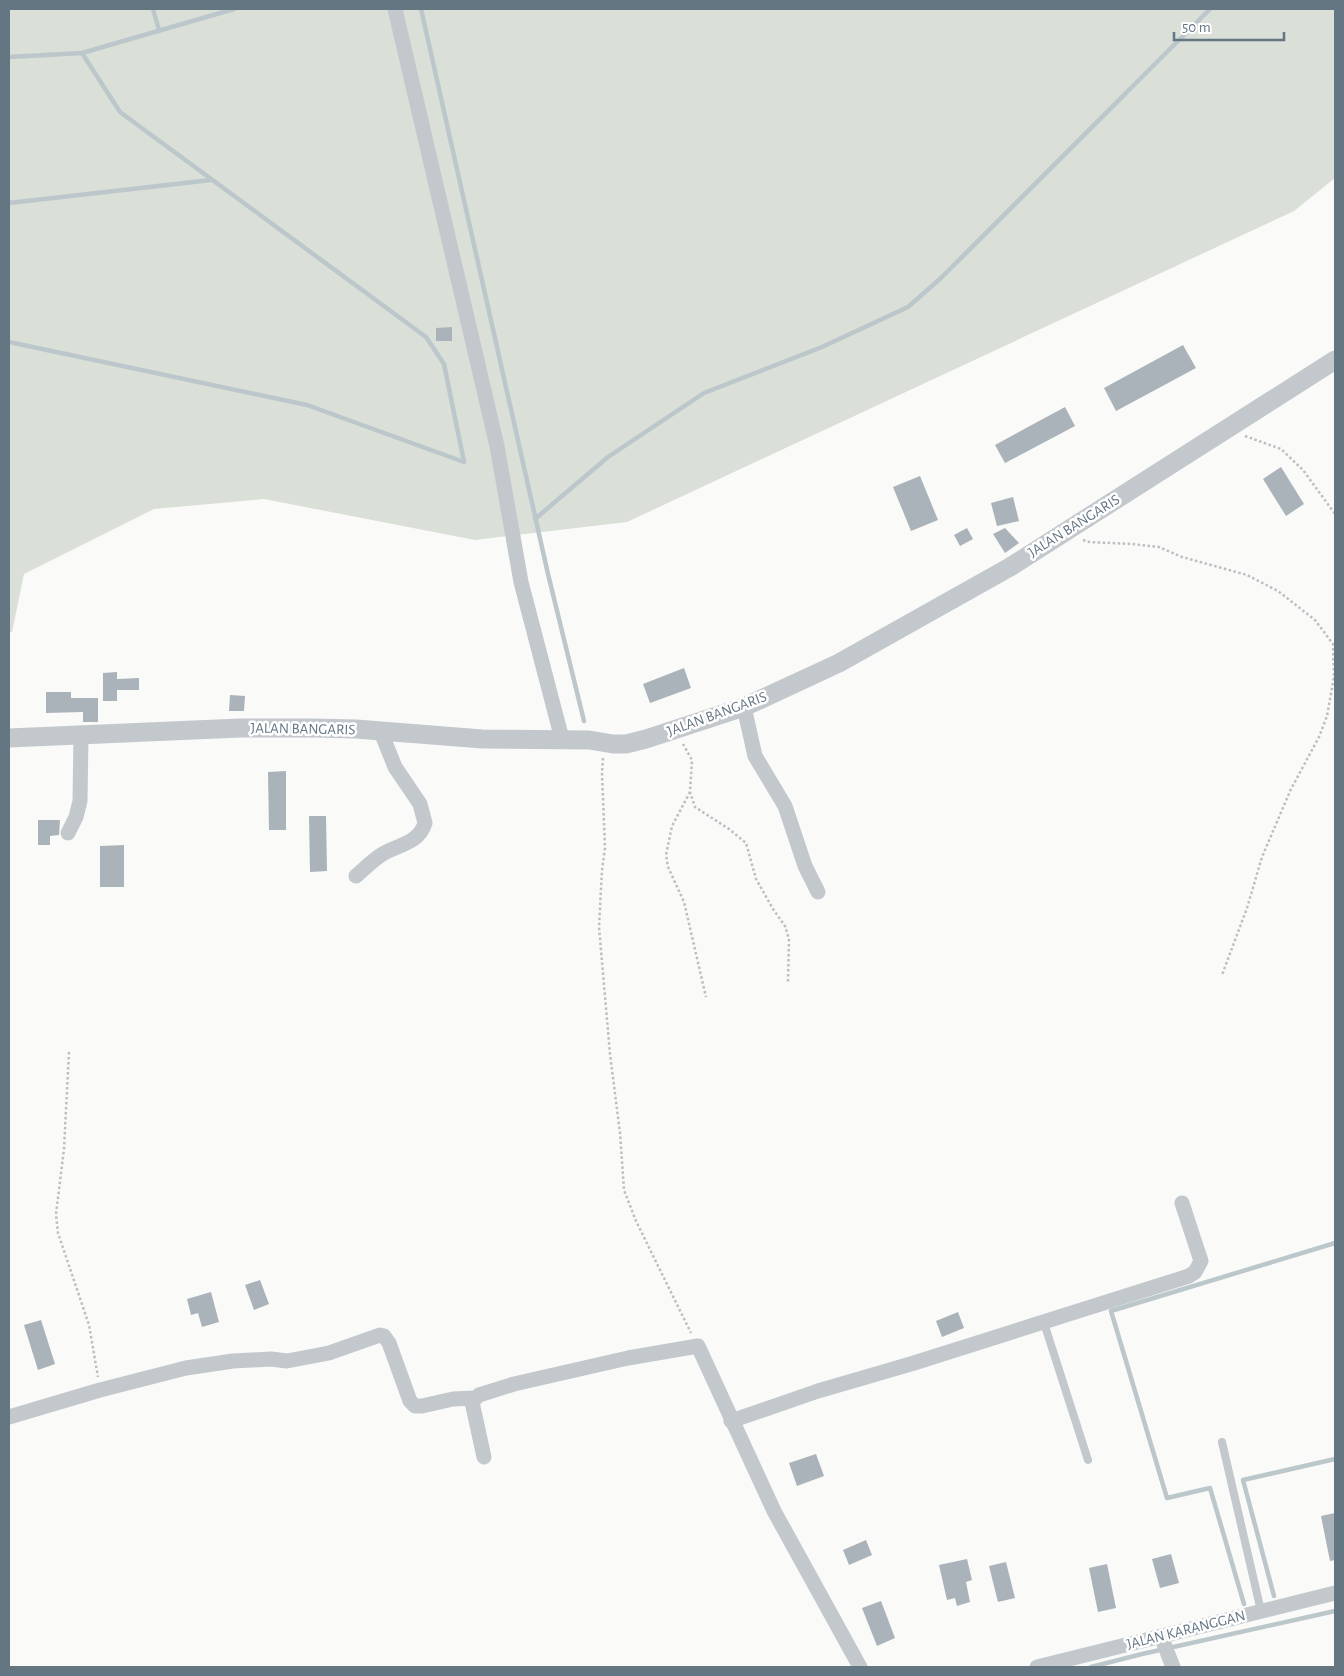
<svg xmlns="http://www.w3.org/2000/svg" width="1344" height="1676" font-family="'Alegreya Sans',sans-serif">
  <rect width="100%" height="100%" fill="#fafaf8"/>
  <polygon fill="#dadfd7" points="9,9 1335,9 1335,178 1294,211 627,522 475,540 264,499 154,509 24,574 12,632 9,632"/>
  <g fill="none" stroke-linecap="round" stroke-linejoin="round">
    <g stroke="#bbc7cb" stroke-width="4.5">
      <polyline points="153,9 159,30"/>
      <polyline points="421,9 548,574 584,721"/>
      <polyline points="82,53 234,9"/>
      <polyline points="9,57 82,53 120,112 426,337 444,364 464,462 307,405 9,342"/>
      <polyline points="9,203 211,180"/>
      <polyline points="535,519 608,457 704,393 822,347 908,307 941,278 1210,9"/>
      <polyline points="1274,1596 1243,1480 1335,1459"/>
      <polyline points="1244,1604 1210,1488 1167,1498 1111,1311 1335,1243"/>
      <polyline points="1091,1667 1142,1654 1335,1611"/>
    </g>
  </g>
  <g fill="#aab3b9">
    <polygon points="452,327 452,341 436,341 436,328"/>
    <polygon points="1183,345 1196,368 1116,411 1104,388"/>
    <polygon points="1065,407 1075,426 1005,463 995,445"/>
    <polygon points="1281,467 1304,504 1286,516 1263,479"/>
    <polygon points="920,476 938,520 911,531 893,487"/>
    <polygon points="1013,497 1019,521 997,526 991,503"/>
    <polygon points="967,528 973,539 960,546 954,535"/>
    <polygon points="1005,528 1019,543 1005,553 993,534"/>
    <polygon points="684,668 691,688 650,703 643,684"/>
    <polygon points="117,672 117,679 139,678 139,690 117,690 117,701 103,701 103,673"/>
    <polygon points="46,692 71,692 71,698 98,698 98,722 83,722 83,712 46,713"/>
    <polygon points="230,695 245,696 244,711 229,711"/>
    <polygon points="286,771 286,830 269,830 268,772"/>
    <polygon points="309,816 326,816 327,871 310,872"/>
    <polygon points="38,820 60,820 59,835 50,836 50,845 38,845"/>
    <polygon points="124,845 124,887 100,887 100,846"/>
    <polygon points="260,1280 269,1304 254,1310 245,1285"/>
    <polygon points="211,1292 219,1322 202,1327 198,1313 191,1315 187,1299"/>
    <polygon points="958,1312 964,1328 942,1337 936,1321"/>
    <polygon points="41,1320 55,1364 38,1370 24,1325"/>
    <polygon points="816,1454 824,1476 797,1486 789,1463"/>
    <polygon points="1335,1513 1335,1560 1330,1561 1321,1516"/>
    <polygon points="866,1540 872,1555 849,1565 843,1550"/>
    <polygon points="1171,1554 1179,1583 1160,1588 1152,1559"/>
    <polygon points="967,1559 972,1580 966,1582 970,1602 957,1606 955,1598 947,1600 939,1565"/>
    <polygon points="1006,1562 1015,1598 998,1602 989,1566"/>
    <polygon points="1107,1564 1116,1608 1098,1612 1089,1568"/>
    <polygon points="881,1601 895,1638 877,1646 862,1608"/>
  </g>
  <g fill="none" stroke-linecap="round" stroke-linejoin="round">
    <g stroke="#bbbfc2" stroke-width="2.5" stroke-dasharray="2.5 2.5" stroke-linecap="butt">
      <polyline points="1245,436 1281,449 1303,470 1335,514"/>
      <polyline points="1083,540 1089,542 1132,544 1159,547 1182,557 1247,575 1278,591 1315,620 1333,644 1334,677 1327,716 1319,737 1291,789 1262,857 1247,908 1222,975"/>
      <polyline points="683,744 692,760 690,792 695,807 729,829 746,843 756,879 773,909 785,926 789,939 788,982"/>
      <polyline points="603,758 602,773 605,848 602,870 599,927 610,1054 620,1133 624,1190 636,1221 691,1333"/>
      <polyline points="690,792 672,826 666,855 668,867 684,902 706,997"/>
      <polyline points="69,1052 64,1149 56,1214 58,1233 89,1325 98,1377"/>
    </g>
    <g stroke="#c3c8cc" stroke-width="8">
      <polyline points="1044,1323 1088,1460"/>
      <polyline points="1222,1442 1261,1611"/>
    </g>
    <g stroke="#c3c8cc" stroke-width="15">
      <polyline points="395,9 497,446 521,582 562,739"/>
      <polyline points="744,707 755,756 785,806 805,866 818,892"/>
      <polyline points="68,833 76,817 80,801 81,735"/>
      <path d="M356,876C364,869 372,861 381,855C396,845 419,844 425,823L420,804L395,767L381,732"/>
      <polyline points="9,1417 100,1390 186,1368 233,1361 271,1359 287,1361 329,1353 380,1335 384,1336 389,1343 410,1401 415,1406 422,1406 453,1399 474,1398"/>
      <polyline points="731,1421 818,1391 914,1363 1189,1276 1195,1272 1201,1261 1182,1203"/>
      <polyline points="484,1457 472,1402 479,1395 514,1384 628,1358 698,1346 774,1511 860,1667"/>
      <polyline points="1161,1636 1173,1667"/>
      <polyline points="1037,1667 1335,1593"/>
    </g>
    <polyline stroke="#c3c8cc" stroke-width="19" points="9,738 240,728 313,728 356,729 482,739 589,740 613,744 626,744 646,739 744,707 839,663 1010,567 1335,360"/>
  </g>
  <g text-anchor="middle" dominant-baseline="central" stroke-width="5" stroke-linejoin="round" paint-order="stroke">
    <g font-size="15" fill="#657683" stroke="#fff">
      <text transform="translate(1074 526) rotate(-32)">JALAN BANGARIS</text>
      <text transform="translate(717 714) rotate(-20)">JALAN BANGARIS</text>
      <text transform="translate(303 729) rotate(1)">JALAN BANGARIS</text>
      <text transform="translate(1186 1630) rotate(-14)">JALAN KARANGGAN</text>
    </g>
  </g>
  <rect width="1344" height="1676" fill="none" stroke="#657683" stroke-width="20"/>
  <path d="M1174 32v8h110v-8" fill="none" stroke="#657683" stroke-width="2.5"/>
  <text x="1182" y="32" font-size="15" fill="#657683" stroke="#ffffff" stroke-width="4" paint-order="stroke">50 m</text>
</svg>
